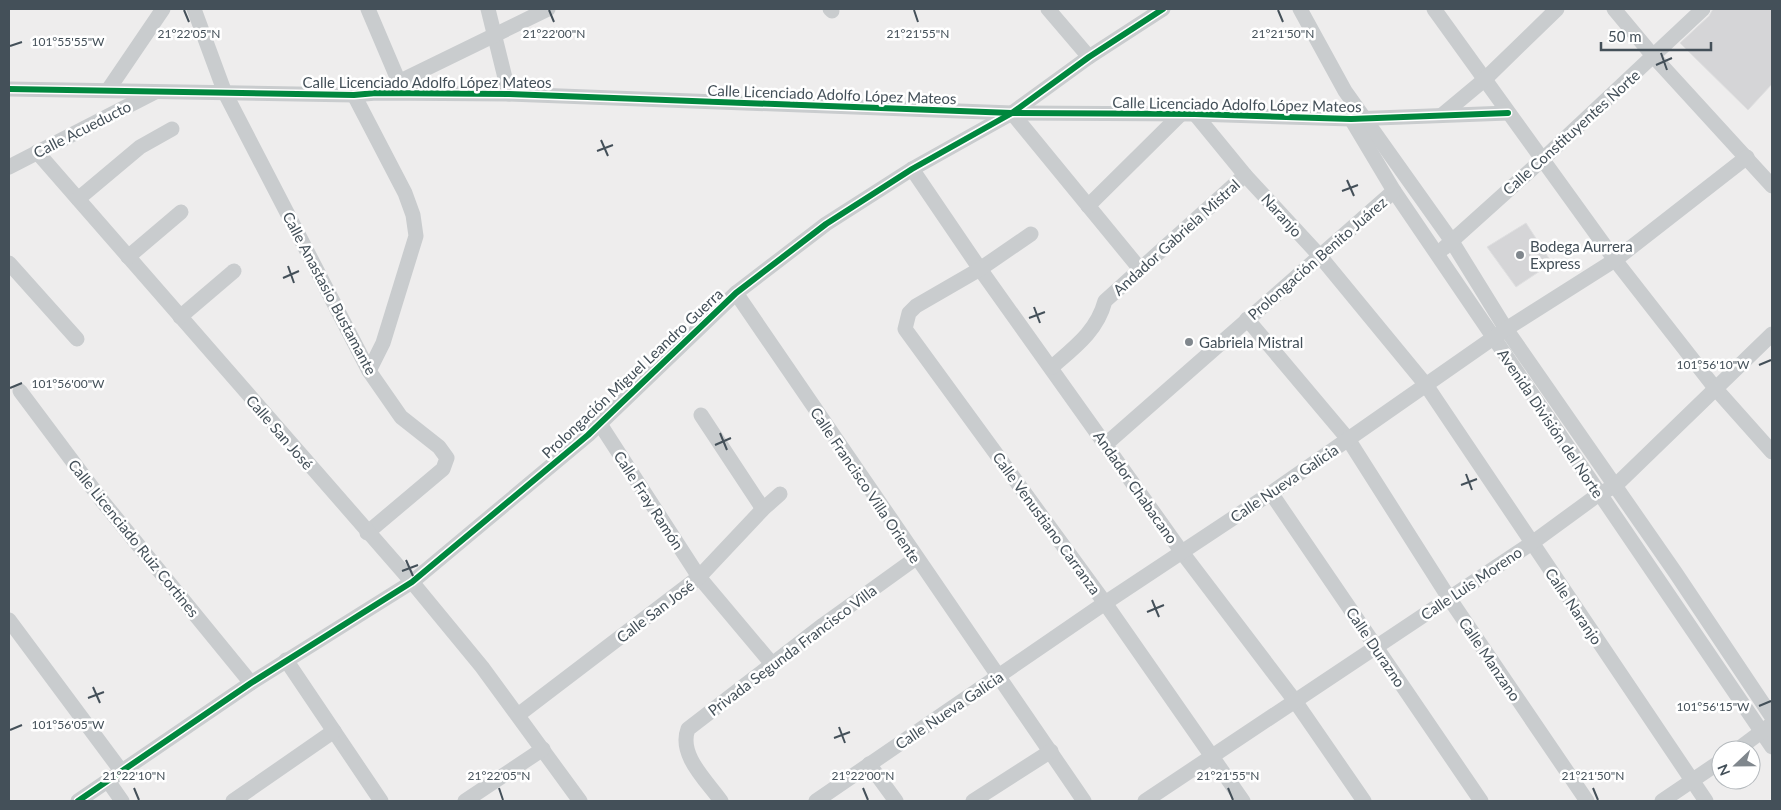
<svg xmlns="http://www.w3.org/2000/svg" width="1781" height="810" font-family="Lato,sans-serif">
  <rect width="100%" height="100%" fill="#eeeded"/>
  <g fill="#d5d5d7" stroke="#dfdfe0">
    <polygon points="1713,9 1772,9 1772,84 1748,110 1680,43 1709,16"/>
    <polygon points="1526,223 1552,263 1516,287 1487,247"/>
  </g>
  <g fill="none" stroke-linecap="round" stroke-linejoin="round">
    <g stroke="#c9ccce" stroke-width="15">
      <polyline points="194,9 225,93 369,371 401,417 439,447 447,458 443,469 367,533"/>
      <polyline points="368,9 399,82"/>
      <polyline points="488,9 509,94"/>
      <polyline points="830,9 832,11"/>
      <polyline points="1048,9 1089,57"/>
      <polyline points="1300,9 1345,91 1451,240 1506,329 1675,572 1772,717"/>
      <polyline points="1434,9 1615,260 1715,388 1772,452"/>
      <polyline points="1614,9 1654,57 1772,186"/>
      <polyline points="9,89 354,95 376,93 509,94 1012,113 1195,114 1351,119 1508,113"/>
      <polyline points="108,90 163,9"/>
      <polyline points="380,91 548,9"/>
      <polyline points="354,95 405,193 413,215 416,236 383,343 369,371"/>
      <polyline points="1349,112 1351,119 1394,191 1772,747"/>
      <polyline points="1012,113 1140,269"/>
      <polyline points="1195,114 1245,175 1319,255 1426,385 1706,801"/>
      <polyline points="1442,115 1484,80 1557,9"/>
      <polyline points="37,152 412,582 482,667 580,801"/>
      <polyline points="9,167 155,92"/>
      <polyline points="912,169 980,269 1181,551 1295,701 1364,801"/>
      <polyline points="78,199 140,147 172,129"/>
      <polyline points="1088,206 1181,114"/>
      <polyline points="1031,234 980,269 916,306 909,313 905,329 1105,603 1243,801"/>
      <polyline points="1444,248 1543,159 1703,9"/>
      <polyline points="128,257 181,212"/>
      <polyline points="9,263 77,339"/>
      <polyline points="736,293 1084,801"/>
      <polyline points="180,317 234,271"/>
      <polyline points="1247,319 1348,439 1449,598 1587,801"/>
      <path d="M1052,367C1075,347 1097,331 1105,301L1245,175"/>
      <polyline points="20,391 103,502 251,683"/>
      <polyline points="701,415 763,509"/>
      <polyline points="600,424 699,577 773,665"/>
      <polyline points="1106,444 1394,191"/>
      <polyline points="1271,493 1481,801"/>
      <polyline points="9,620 122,772"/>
      <polyline points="286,660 381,801"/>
      <polyline points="518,715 699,577 763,509 780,494"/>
      <polyline points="1737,750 1769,726"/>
      <polyline points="869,764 896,801"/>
      <polyline points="108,781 122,801"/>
      <polyline points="78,801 251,683 412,582 588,435 736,293 826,224 912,169 1012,113 1089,57 1163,9"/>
      <polyline points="233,801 334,731"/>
      <polyline points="465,801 543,749"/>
      <path d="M721,801C707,781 678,755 688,729L823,625L916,558"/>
      <polyline points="816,801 1105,603 1271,493 1506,329 1615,260 1747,157"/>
      <polyline points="973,801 1051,751"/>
      <polyline points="1145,801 1532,543 1599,494 1615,486 1772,334"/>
      <polyline points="1662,801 1721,761"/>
    </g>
    <defs>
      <g id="cycleway">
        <polyline points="9,89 354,95 376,93 509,94 1012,113 1195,114 1351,119 1508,113"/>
        <polyline points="78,801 251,683 412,582 588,435 736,293 826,224 912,169 1012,113 1089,57 1163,9"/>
      </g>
    </defs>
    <use href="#cycleway" stroke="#fff" stroke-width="9"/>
    <use href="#cycleway" stroke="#00873e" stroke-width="6"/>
  </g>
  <path fill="none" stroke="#445059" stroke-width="2" d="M184,10L189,22M549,10L554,22M914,10L918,22M1278,10L1283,22M10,46L22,42M1661,53L1667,70M1656,65L1672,58M601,140L608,156M597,151L613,145M1347,180L1354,196M1342,191L1358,185M288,266L294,283M283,278L299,271M1034,307L1040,323M1029,318L1045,312M1759,365L1771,360M10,388L22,383M720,433L727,450M715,445L731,438M1466,474L1472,490M1461,485L1477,479M406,560L413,576M402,571L418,565M1152,600L1159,617M1147,612L1164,605M93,687L100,703M88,698L104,692M1759,706L1771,701M839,727L845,743M10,730L22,725M834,738L850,732M134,788L139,800M499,788L503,800M863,788L868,800M1228,788L1233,800M1593,788L1598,800"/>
  <g fill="#80878d" stroke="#fff" stroke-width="2">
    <circle cx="1520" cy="255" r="5"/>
    <circle cx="1189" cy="342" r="5"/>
  </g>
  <g text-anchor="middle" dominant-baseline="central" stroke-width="5" stroke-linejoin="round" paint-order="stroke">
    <g font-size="15" fill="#445059" stroke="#fff">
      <text x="427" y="82">Calle Licenciado Adolfo López Mateos</text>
      <text transform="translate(832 94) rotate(2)">Calle Licenciado Adolfo López Mateos</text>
      <text transform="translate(1237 104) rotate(1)">Calle Licenciado Adolfo López Mateos</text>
      <text transform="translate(82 129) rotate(-27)">Calle Acueducto</text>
      <text transform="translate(1571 132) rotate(-42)">Calle Constituyentes Norte</text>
      <text transform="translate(1282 215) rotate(48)">Naranjo</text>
      <text transform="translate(1176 237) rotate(-42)">Andador Gabriela Mistral</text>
      <text transform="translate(1317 258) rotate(-41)">Prolongación Benito Juárez</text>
      <text transform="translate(330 293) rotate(62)">Calle Anastasio Bustamante</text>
      <text transform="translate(632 373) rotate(-43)">Prolongación Miguel Leandro Guerra</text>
      <text transform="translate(1551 423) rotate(56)">Avenida División del Norte</text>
      <text transform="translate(280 432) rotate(49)">Calle San José</text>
      <text transform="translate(1284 483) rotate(-34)">Calle Nueva Galicia</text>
      <text transform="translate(866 485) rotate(56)">Calle Francisco Villa Oriente</text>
      <text transform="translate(1136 487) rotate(55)">Andador Chabacano</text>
      <text transform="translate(649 500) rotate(57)">Calle Fray Ramón</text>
      <text transform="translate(1047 523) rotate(54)">Calle Venustiano Carranza</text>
      <text transform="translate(134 538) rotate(51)">Calle Licenciado Ruiz Cortines</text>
      <text transform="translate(1471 583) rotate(-34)">Calle Luis Moreno</text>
      <text transform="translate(1574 606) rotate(56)">Calle Naranjo</text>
      <text transform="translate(655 611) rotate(-37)">Calle San José</text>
      <text transform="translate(1376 647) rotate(56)">Calle Durazno</text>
      <text transform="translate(792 650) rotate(-37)">Privada Segunda Francisco Villa</text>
      <text transform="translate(1490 659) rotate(56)">Calle Manzano</text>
      <text transform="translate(949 710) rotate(-34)">Calle Nueva Galicia</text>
    </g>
    <g font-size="15" fill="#445059" stroke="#fff" text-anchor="start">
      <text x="1530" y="246">Bodega Aurrera<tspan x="1530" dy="17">Express</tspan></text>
      <text x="1199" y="342">Gabriela Mistral</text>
    </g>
  </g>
  <g font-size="12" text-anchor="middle" fill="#445059" stroke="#fff" stroke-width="5" stroke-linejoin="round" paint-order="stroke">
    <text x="189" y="38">21°22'05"N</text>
    <text x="554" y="38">21°22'00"N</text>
    <text x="918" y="38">21°21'55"N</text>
    <text x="1283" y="38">21°21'50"N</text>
    <text x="68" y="46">101°55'55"W</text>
    <text x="1713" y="369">101°56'10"W</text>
    <text x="68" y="388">101°56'00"W</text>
    <text x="1713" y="711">101°56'15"W</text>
    <text x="68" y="729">101°56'05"W</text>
    <text x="134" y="780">21°22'10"N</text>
    <text x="499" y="780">21°22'05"N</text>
    <text x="863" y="780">21°22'00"N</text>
    <text x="1228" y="780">21°21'55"N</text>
    <text x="1593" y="780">21°21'50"N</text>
  </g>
  <rect width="1781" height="810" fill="none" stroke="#445059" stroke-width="20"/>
  <g transform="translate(1736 765) rotate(248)"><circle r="24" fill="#ffffff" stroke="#b4b9bd"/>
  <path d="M0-4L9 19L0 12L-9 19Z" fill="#80878d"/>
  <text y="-8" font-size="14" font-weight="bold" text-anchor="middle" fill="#445059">N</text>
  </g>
  <path d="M1601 42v8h110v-8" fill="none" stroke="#445059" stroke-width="2.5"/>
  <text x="1608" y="42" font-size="15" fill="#445059" stroke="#ffffff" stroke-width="4" paint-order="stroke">50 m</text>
</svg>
